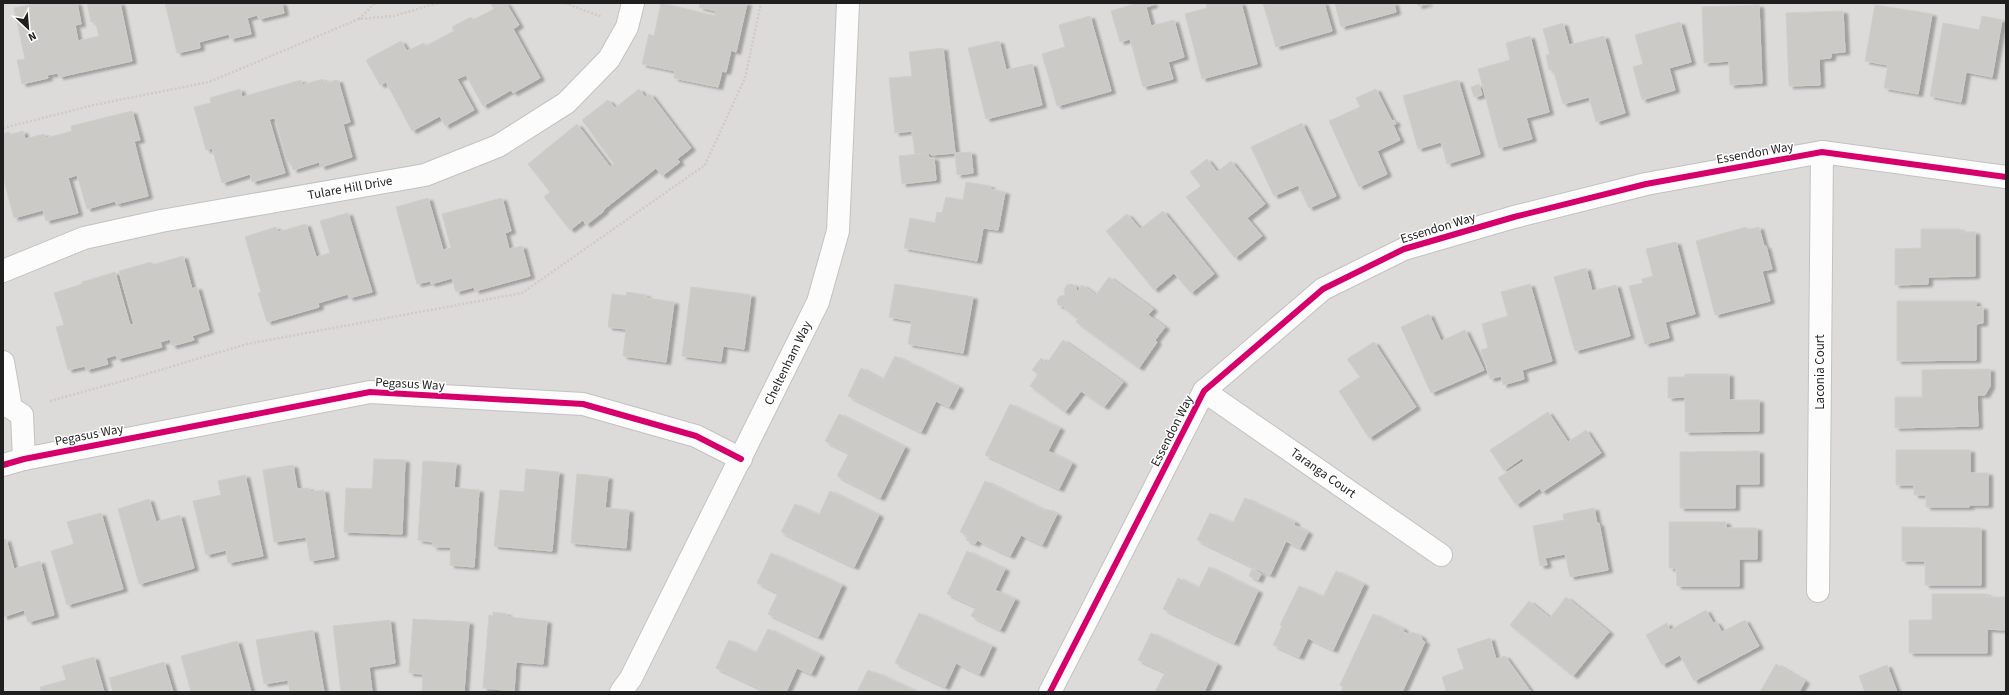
<svg xmlns="http://www.w3.org/2000/svg" width="2009" height="695" font-family="'Source Sans 3',sans-serif">
  <defs>
    <filter id="shadow"><feDropShadow dx="4.5" dy="2.5" stdDeviation="1" flood-color="#0004"/></filter>
  </defs>
  <rect width="100%" height="100%" fill="#ecece8"/>
  <rect fill="#dcdbd9" x="3" y="3" width="2003" height="689"/>
  <g fill="#cbcac7" stroke="#cfcec9" filter="url(#shadow)">
    <polygon points="40,3 77,3 81,24 75,25 78,41 99,36 95,21 91,22 87,3 120,3 132,61 59,77 58,73 47,75 48,78 22,84 17,60 25,59 14,8"/>
    <polygon points="165,3 282,3 284,13 259,19 257,15 247,18 251,34 230,39 229,34 199,42 200,48 177,53"/>
    <polygon points="493,3 506,3 519,25 513,29 540,78 513,93 511,90 483,106 466,75 457,79 474,110 445,126 440,116 412,131 386,82 380,85 366,60 401,41 407,51 424,43 426,46 454,31 452,27 471,17 473,20 494,9 491,4"/>
    <polygon points="661,3 715,16 716,11 699,7 700,4 696,3 747,3 736,52 731,50 726,72 722,71 718,87 674,78 675,71 642,64 649,34 654,36"/>
    <polygon points="1138,3 1153,3 1153,5 1146,7 1151,26 1174,20 1184,57 1168,62 1173,79 1143,87 1130,39 1120,42 1111,11"/>
    <polygon points="1206,3 1241,3 1257,64 1202,79 1185,14 1207,8"/>
    <polygon points="1263,3 1324,3 1332,31 1276,47"/>
    <polygon points="1335,3 1394,3 1396,12 1341,27"/>
    <polygon points="1417,3 1428,3 1418,6"/>
    <polygon points="1759,5 1762,83 1730,85 1729,61 1704,63 1702,7"/>
    <polygon points="1875,5 1932,14 1918,94 1884,88 1888,65 1865,61"/>
    <polygon points="1843,11 1845,52 1831,53 1831,58 1819,59 1820,85 1789,86 1786,13"/>
    <polygon points="1090,16 1111,91 1057,106 1042,54 1065,47 1059,25"/>
    <polygon points="1982,16 2002,20 1992,77 1966,72 1961,102 1930,96 1943,23 1979,30"/>
    <polygon points="1680,22 1691,62 1669,68 1675,90 1642,100 1633,67 1643,64 1635,35"/>
    <polygon points="1563,23 1569,45 1604,36 1625,113 1596,122 1589,97 1563,104 1553,69 1549,70 1546,55 1549,55 1549,51 1543,29"/>
    <polygon points="1530,36 1549,112 1526,118 1532,139 1499,148 1478,69 1510,60 1506,43"/>
    <polygon points="999,41 1006,70 1032,64 1042,105 986,119 968,48"/>
    <polygon points="943,48 955,153 931,155 930,153 915,154 912,131 895,133 889,78 912,76 909,52"/>
    <polygon points="323,79 324,83 338,80 350,122 343,124 352,157 321,167 319,162 293,170 291,161 287,162 275,118 269,119 285,173 252,182 250,174 222,183 212,148 206,150 194,107 211,103 210,98 240,89 242,97 301,80 302,85"/>
    <polygon points="1458,80 1480,154 1447,164 1441,142 1418,149 1403,96"/>
    <polygon points="1479,84 1482,95 1474,97 1471,87"/>
    <polygon points="639,89 645,97 650,94 691,148 677,159 680,162 662,176 656,168 603,210 604,211 586,225 583,220 570,230 544,197 550,192 528,164 577,124 610,167 614,164 582,120 608,100 615,108"/>
    <polygon points="1376,89 1392,121 1394,120 1396,124 1393,125 1400,140 1377,151 1387,174 1359,187 1329,121 1360,107 1356,98"/>
    <polygon points="132,111 140,140 134,141 148,196 116,204 115,201 87,209 77,175 68,178 78,213 46,221 43,210 14,218 3,177 3,134 9,132 10,135 23,131 25,139 44,134 46,138 72,131 71,126"/>
    <polygon points="1302,123 1336,196 1309,208 1298,185 1274,196 1251,147"/>
    <polygon points="971,152 973,173 957,175 955,153"/>
    <polygon points="928,153 929,158 934,158 936,180 902,184 899,156"/>
    <polygon points="1207,159 1217,172 1231,161 1265,204 1247,218 1262,236 1235,258 1186,197 1201,186 1190,172"/>
    <polygon points="966,182 990,186 990,189 1005,192 998,230 983,228 977,261 904,248 910,218 935,223 937,212 942,213 946,197 963,200"/>
    <polygon points="428,198 443,250 451,248 442,214 502,198 511,231 505,233 509,249 522,246 530,276 475,291 474,287 456,292 452,278 431,284 430,281 417,284 396,207"/>
    <polygon points="1163,211 1214,274 1191,293 1174,273 1154,290 1106,231 1127,214 1140,229"/>
    <polygon points="348,213 372,292 349,298 348,294 318,303 319,307 267,322 258,293 261,292 245,237 276,227 278,232 306,224 316,257 330,253 320,221"/>
    <polygon points="1746,227 1747,230 1759,227 1764,246 1766,246 1772,269 1762,271 1770,301 1715,315 1696,241"/>
    <polygon points="1921,229 1960,229 1960,232 1975,232 1975,276 1928,277 1928,284 1895,285 1895,249 1921,248"/>
    <polygon points="1676,242 1695,314 1665,322 1669,338 1645,344 1629,286 1643,283 1642,279 1653,276 1646,249"/>
    <polygon points="183,256 192,289 197,287 209,330 192,336 194,340 172,346 170,339 160,342 162,347 117,359 116,355 106,358 108,364 86,370 85,366 68,370 56,327 64,325 54,293 82,284 82,282 115,272 130,325 134,324 119,271 151,262 152,265"/>
    <polygon points="1586,268 1592,291 1616,285 1630,336 1575,351 1554,277"/>
    <polygon points="1109,277 1153,309 1148,315 1165,327 1155,340 1157,342 1139,368 1076,322 1078,319 1065,309 1066,307 1058,305 1057,300 1060,296 1065,295 1064,290 1067,285 1072,284 1076,287 1077,292 1082,285 1096,295"/>
    <polygon points="895,284 973,297 963,353 908,344 912,321 889,317"/>
    <polygon points="1530,284 1552,361 1522,370 1524,379 1503,385 1501,376 1490,379 1481,350 1488,348 1482,324 1508,316 1501,292"/>
    <polygon points="691,287 751,295 744,349 723,346 721,361 682,356"/>
    <polygon points="627,292 646,295 646,298 674,302 666,362 623,356 626,329 608,327 612,294 626,296"/>
    <polygon points="1897,301 1976,301 1976,307 1983,307 1983,323 1976,324 1976,360 1897,361"/>
    <polygon points="1429,314 1441,341 1465,330 1484,370 1431,393 1401,327"/>
    <polygon points="1063,340 1123,382 1104,407 1081,391 1065,412 1030,386 1038,374 1032,370 1041,358 1047,363"/>
    <polygon points="1374,342 1416,407 1369,438 1339,391 1360,377 1347,359"/>
    <polygon points="895,356 959,387 949,407 936,401 921,432 848,396 861,368 883,380"/>
    <polygon points="1990,369 1990,386 1985,395 1977,395 1978,426 1895,428 1895,397 1922,397 1922,370"/>
    <polygon points="1685,374 1729,374 1729,400 1759,400 1759,431 1685,432 1685,397 1668,398 1668,377 1685,377"/>
    <polygon points="1010,404 1060,428 1048,451 1072,463 1059,489 985,455"/>
    <polygon points="1548,412 1568,442 1586,430 1601,453 1542,492 1540,488 1516,505 1498,478 1524,461 1522,458 1504,471 1490,450"/>
    <polygon points="839,414 905,447 880,498 837,476 849,453 825,441"/>
    <polygon points="1896,450 1970,450 1970,473 1988,473 1988,505 1970,505 1969,507 1926,507 1926,495 1914,495 1914,485 1896,485"/>
    <polygon points="1759,451 1759,484 1735,484 1735,508 1680,508 1680,452"/>
    <polygon points="374,459 405,460 402,534 344,532 346,488 372,489"/>
    <polygon points="423,461 456,463 454,488 479,490 474,567 450,565 451,547 433,547 433,542 418,540"/>
    <polygon points="293,465 297,489 309,488 310,492 324,490 334,557 310,561 306,537 274,542 263,470"/>
    <polygon points="526,469 559,472 552,551 494,546 500,490 524,492"/>
    <polygon points="577,474 608,477 605,508 629,510 626,548 571,543"/>
    <polygon points="245,475 263,556 228,563 226,550 206,555 193,501 221,495 218,481"/>
    <polygon points="985,481 1046,511 1047,509 1057,514 1042,545 1021,535 1010,556 977,540 975,544 966,540 968,536 960,532"/>
    <polygon points="830,491 879,515 854,567 781,532 795,504 819,515"/>
    <polygon points="1245,498 1295,522 1294,525 1308,532 1300,548 1286,541 1270,575 1197,540 1210,513 1233,523"/>
    <polygon points="149,499 156,522 180,515 194,568 139,584 118,509"/>
    <polygon points="1594,508 1597,524 1599,523 1608,570 1570,577 1565,554 1545,558 1547,565 1540,566 1533,526 1564,520 1563,514"/>
    <polygon points="101,513 123,589 67,605 51,551 74,544 67,522"/>
    <polygon points="1669,522 1726,522 1726,528 1757,528 1757,559 1739,559 1739,586 1677,586 1676,568 1669,568"/>
    <polygon points="1902,527 1981,528 1981,585 1925,585 1925,561 1902,561"/>
    <polygon points="6,539 14,569 40,561 54,615 28,622 24,610 3,617 3,540"/>
    <polygon points="967,551 1005,569 995,590 1015,599 1000,630 971,616 976,607 947,594"/>
    <polygon points="771,553 842,585 818,637 768,614 778,593 757,583"/>
    <polygon points="1209,567 1258,591 1234,643 1163,609 1178,578 1199,588"/>
    <polygon points="1252,569 1261,574 1258,580 1249,576"/>
    <polygon points="1336,571 1364,584 1333,650 1308,638 1299,657 1273,645 1282,626 1280,625 1299,586 1323,597"/>
    <polygon points="1932,594 1987,594 1987,597 2005,597 2005,630 1987,629 1987,653 1909,653 1909,620 1932,620"/>
    <polygon points="1566,597 1609,632 1573,676 1510,625 1529,601 1550,618"/>
    <polygon points="1706,610 1713,623 1716,622 1722,632 1745,620 1759,646 1694,681 1680,655 1662,665 1646,635 1667,623 1670,630"/>
    <polygon points="493,612 507,614 507,617 547,621 543,664 516,662 514,691 483,688 489,615 493,616"/>
    <polygon points="919,613 992,646 979,674 956,663 945,687 895,663"/>
    <polygon points="1373,614 1404,629 1399,639 1401,639 1404,632 1408,634 1412,632 1421,636 1422,640 1425,642 1402,692 1341,692 1343,687 1340,685"/>
    <polygon points="413,619 469,622 464,692 422,692 423,674 409,673"/>
    <polygon points="390,620 395,663 369,667 372,692 341,692 333,626"/>
    <polygon points="768,629 820,655 811,674 797,668 786,692 768,692 716,668 729,640 756,653"/>
    <polygon points="313,630 324,692 290,692 288,680 264,684 256,640"/>
    <polygon points="1151,633 1217,664 1204,692 1155,692 1165,672 1138,660"/>
    <polygon points="1490,638 1496,659 1505,656 1531,692 1441,692 1446,690 1442,677 1464,669 1457,649"/>
    <polygon points="237,641 251,692 191,692 181,656"/>
    <polygon points="94,657 104,692 41,692 40,687 66,680 62,666"/>
    <polygon points="164,662 173,692 113,692 109,678"/>
    <polygon points="1776,664 1805,681 1799,692 1760,692"/>
    <polygon points="1887,665 1897,692 1865,692 1859,676"/>
    <polygon points="868,670 876,674 877,673 917,692 857,692"/>
  </g>
  <g fill="none" stroke-linecap="round" stroke-linejoin="round">
    <defs>
      <g id="minor">
        <polyline points="3,271 84,238 161,221 425,175 498,146 566,103 609,59 627,27 633,3"/>
        <polyline points="3,362 11,408 22,415 24,459"/>
        <polyline points="1204,391 1441,555"/>
        <polyline points="3,465 24,459 370,392 583,404 696,436 741,459"/>
        <polyline points="1818,591 1822,152"/>
        <polyline points="621,692 631,678 818,302 838,231 848,3"/>
        <polyline points="1050,692 1204,391 1323,289 1404,249 1514,217 1646,184 1822,152 2006,177"/>
      </g>
    </defs>
    <use href="#minor" stroke="#c2c2c0" stroke-width="24"/>
    <g stroke="#d2cac5" stroke-width="2.5" stroke-dasharray="2 2" stroke-linecap="butt">
      <polyline points="565,3 602,17"/>
      <polyline points="359,19 375,3"/>
      <polyline points="3,128 94,105 209,82 359,19 394,16 438,3"/>
      <polyline points="50,401 133,378 247,344 522,293 705,165 745,78 761,3"/>
    </g>
    <use href="#minor" stroke="#fcfcfc" stroke-width="22"/>
    <defs>
      <g id="cycleway">
        <polyline points="3,465 24,459 370,392 583,404 696,436 741,459"/>
        <polyline points="1050,692 1204,391 1323,289 1404,249 1514,217 1646,184 1822,152 2006,177"/>
      </g>
    </defs>
    <use href="#cycleway" stroke="#fff" stroke-width="8"/>
    <use href="#cycleway" stroke="#d6006c" stroke-width="6"/>
  </g>
  <g text-anchor="middle" dominant-baseline="central" stroke-width="3" stroke-linejoin="round" paint-order="stroke">
    <g font-size="13" fill="#1f1f1f" stroke="#fff">
      <text transform="translate(1755 153) rotate(-10)">Essendon Way</text>
      <text transform="translate(350 188) rotate(-10)">Tulare Hill Drive</text>
      <text transform="translate(1438 228) rotate(-17)">Essendon Way</text>
      <text transform="translate(788 363) rotate(-64)">Cheltenham Way</text>
      <text transform="translate(1820 372) rotate(-90)">Laconia Court</text>
      <text transform="translate(410 384) rotate(3)">Pegasus Way</text>
      <text transform="translate(1172 431) rotate(-63)">Essendon Way</text>
      <text transform="translate(89 435) rotate(-11)">Pegasus Way</text>
      <text transform="translate(1323 473) rotate(35)">Taranga Court</text>
    </g>
  </g>
  <rect width="2009" height="695" fill="none" stroke="#1f1f1f" stroke-width="8"/>
  <g transform="translate(28 28) rotate(154)" stroke="#ffffff" stroke-width="3" paint-order="stroke">
  <path d="M0-3L7 15L0 10L-7 15Z" fill="#1f1f1f"/>
  <text y="-6" font-size="11" font-weight="bold" text-anchor="middle" fill="#1f1f1f">N</text>
  </g>
</svg>
